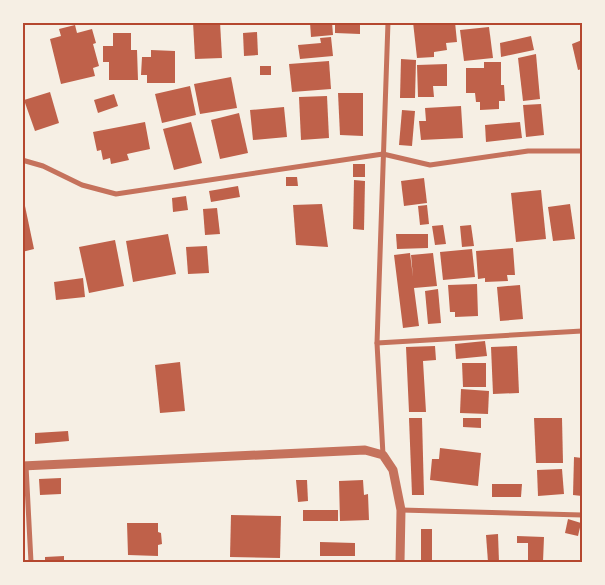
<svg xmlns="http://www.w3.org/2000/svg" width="605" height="585" font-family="Arial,sans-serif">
  <rect width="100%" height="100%" fill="#f6efe4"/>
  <g fill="#bf614a">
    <polygon points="193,22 220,22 222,58 195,59"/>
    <polygon points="310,22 332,22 333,35 311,37"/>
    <polygon points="335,22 360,22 360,34 335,33"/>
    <polygon points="413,22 455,22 457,42 446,43 447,50 434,52 434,57 417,58"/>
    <polygon points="75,25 77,33 92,29 96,43 93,44 99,66 93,68 95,76 61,84 50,39 61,36 59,29"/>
    <polygon points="489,27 493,58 464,61 460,30"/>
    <polygon points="257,32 258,55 244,56 243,33"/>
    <polygon points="113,33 131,33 131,50 137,50 138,80 109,80 109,62 103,62 103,46 113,46"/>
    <polygon points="531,36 534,50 501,57 500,43"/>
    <polygon points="331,37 333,56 300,59 298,45 321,43 320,38"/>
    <polygon points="582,40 582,69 578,70 572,44"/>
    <polygon points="151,50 175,51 175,83 147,83 147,75 141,75 142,57 151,57"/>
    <polygon points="536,54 540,99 523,101 518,58"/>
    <polygon points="401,59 416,60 415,98 400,98"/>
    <polygon points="329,61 331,89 292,92 289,64"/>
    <polygon points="484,62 501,62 501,85 504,85 505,101 499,101 499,109 480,110 480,102 476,102 475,93 466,93 466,68 484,68"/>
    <polygon points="447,64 447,86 433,86 434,97 418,97 417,65"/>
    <rect x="260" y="66" width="11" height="9"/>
    <polygon points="231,77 237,108 200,114 194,84"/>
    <polygon points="190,86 196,115 162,123 155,94"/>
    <polygon points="50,92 59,123 35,131 24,100"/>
    <polygon points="338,93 363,93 363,136 340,135"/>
    <polygon points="114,94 118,106 98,113 94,100"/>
    <polygon points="327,96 329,138 301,140 299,97"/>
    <polygon points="541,104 544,135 526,137 523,105"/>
    <polygon points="461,106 463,138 421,140 419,121 426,121 425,108"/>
    <polygon points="284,107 287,137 253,140 250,110"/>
    <polygon points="402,110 415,111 412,146 399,145"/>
    <polygon points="239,113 248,153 220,159 211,120"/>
    <polygon points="145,122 150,149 127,154 129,160 111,164 110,158 103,160 101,150 97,151 93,132"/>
    <polygon points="191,122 202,163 174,170 163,129"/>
    <polygon points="520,122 522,138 486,142 485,125"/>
    <rect x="353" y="164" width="12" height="13"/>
    <polygon points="286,177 297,177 298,186 286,186"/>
    <polygon points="424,178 427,203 404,206 401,181"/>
    <polygon points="354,180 365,181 364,230 353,229"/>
    <polygon points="238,186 240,197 211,202 209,191"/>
    <polygon points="541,190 546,239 516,242 511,193"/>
    <polygon points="186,196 188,210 173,212 172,198"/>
    <polygon points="322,204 328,247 296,245 293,205"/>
    <polygon points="570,204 575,239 553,241 548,207"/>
    <polygon points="427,205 429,224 420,225 418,206"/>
    <polygon points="25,206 34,249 22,252 22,207"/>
    <polygon points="217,208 220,234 205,235 203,209"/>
    <polygon points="443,225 446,244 435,245 432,226"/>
    <polygon points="471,225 474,246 462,247 460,226"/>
    <polygon points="168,234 176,274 133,282 126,241"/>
    <polygon points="396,234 428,234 428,248 397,249"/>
    <polygon points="115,240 124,286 89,293 79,247"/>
    <polygon points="207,246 209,273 188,274 186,247"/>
    <polygon points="513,248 515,275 507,275 508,281 485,282 485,278 478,279 476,251"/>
    <polygon points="472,249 475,277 443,280 440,252"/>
    <polygon points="410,253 413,277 411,255 433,253 437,286 414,288 419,326 403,328 394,255"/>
    <polygon points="83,278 85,297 56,300 54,282"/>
    <polygon points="477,284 478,316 455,317 455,312 450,312 448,285"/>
    <polygon points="520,285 523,319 500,321 497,287"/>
    <polygon points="438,289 441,323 428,324 425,291"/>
    <polygon points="485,341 487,356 456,359 455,344"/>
    <polygon points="435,346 436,360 423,361 426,412 409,412 406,347"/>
    <polygon points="517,346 519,393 493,394 491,347"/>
    <polygon points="180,362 185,411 160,413 155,365"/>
    <polygon points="462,363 486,363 486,387 463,387"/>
    <polygon points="461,389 489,391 488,414 460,413"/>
    <polygon points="409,418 422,418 424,495 412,495"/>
    <polygon points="463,418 481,418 481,428 463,427"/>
    <polygon points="534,418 562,418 563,463 536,463"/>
    <polygon points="68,431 69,441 35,444 35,433"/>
    <polygon points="440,448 481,453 478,486 430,480 432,459 439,459"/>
    <polygon points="574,457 582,458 582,496 573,495"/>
    <polygon points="562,469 564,494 538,496 537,470"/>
    <polygon points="61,478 61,494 40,495 39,479"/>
    <polygon points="296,480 307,480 308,501 298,502"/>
    <polygon points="363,480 364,495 368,494 369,520 340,521 339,481"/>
    <polygon points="492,484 522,484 521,497 492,497"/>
    <rect x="303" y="510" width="35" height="11"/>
    <polygon points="231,515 281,516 280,558 230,557"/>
    <polygon points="568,519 581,523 578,536 565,533"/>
    <polygon points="127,523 158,523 158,532 161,533 162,544 158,545 158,556 128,555"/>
    <rect x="421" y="529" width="11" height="32"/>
    <polygon points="498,534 499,562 488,562 486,535"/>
    <polygon points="517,536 544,537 543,562 528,562 528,543 517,543"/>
    <polygon points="320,542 355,543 355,556 320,556"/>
    <polygon points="64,556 64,562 45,562 45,557"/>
  </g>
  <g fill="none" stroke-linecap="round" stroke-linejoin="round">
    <g stroke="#c5725c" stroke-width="5">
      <polyline points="22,160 43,166 82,185 116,194 383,154 430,165 528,151 582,151"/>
      <polyline points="377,343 582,331"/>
      <polyline points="383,455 377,343 388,22"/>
      <polyline points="26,466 31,562"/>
      <polyline points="401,510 582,515"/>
    </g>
    <polyline stroke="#c5725c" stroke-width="9" points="22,466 365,450 383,455 393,470 401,510 400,562"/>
  </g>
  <rect width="605" height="585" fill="none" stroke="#f6efe4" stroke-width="48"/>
  <rect x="24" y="24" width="557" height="537" fill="none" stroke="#b5482f" stroke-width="2"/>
</svg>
